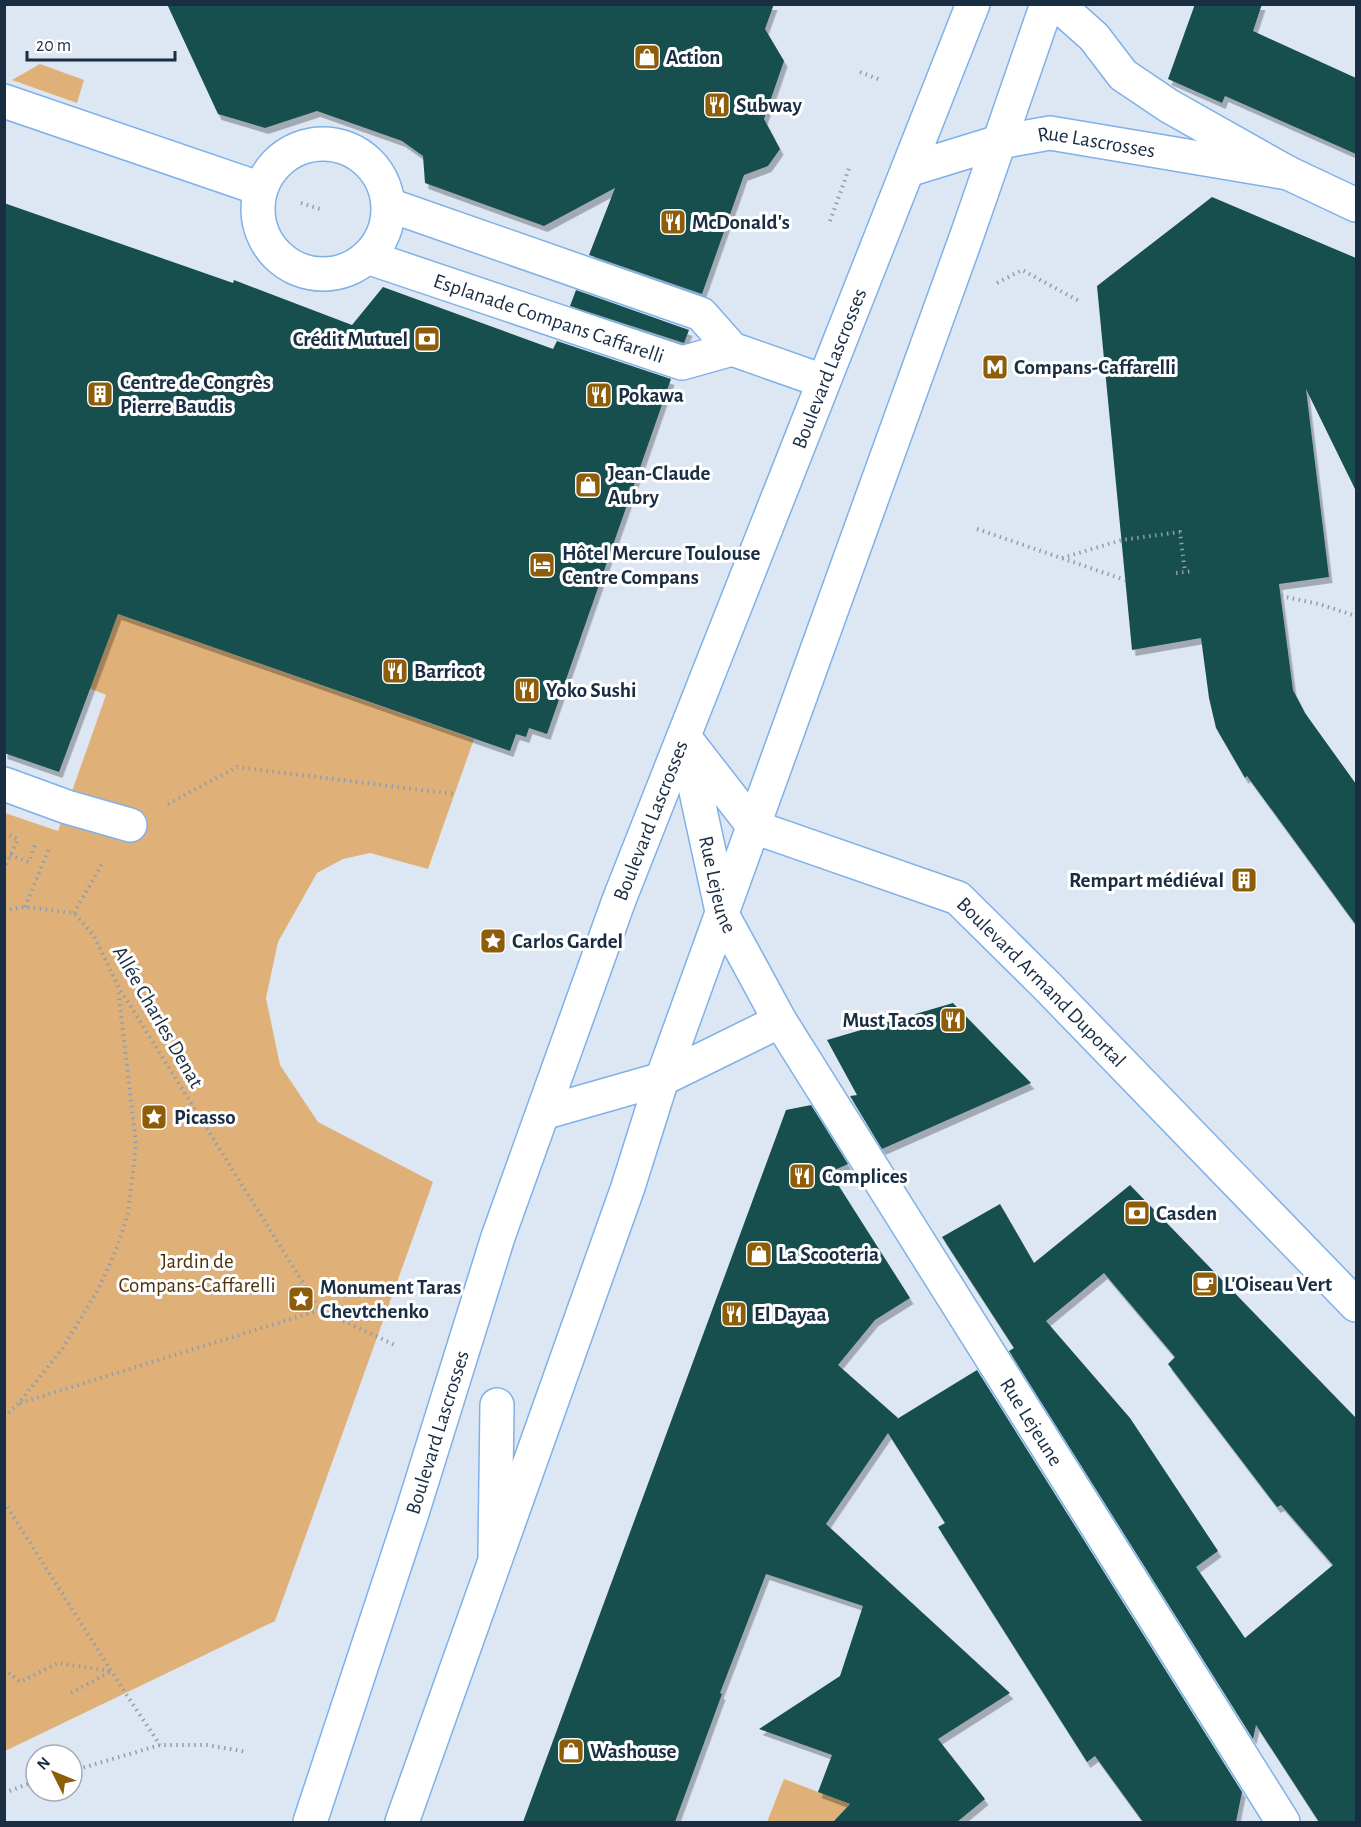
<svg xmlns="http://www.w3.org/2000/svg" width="1361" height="1827" font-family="'Alegreya Sans',sans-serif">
  <defs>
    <filter id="shadow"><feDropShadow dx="3.5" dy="6" stdDeviation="0" flood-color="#0004"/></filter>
  </defs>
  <rect width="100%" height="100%" fill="#dde7f3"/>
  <g fill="#dfb179">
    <polygon points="40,64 84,80 77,103 12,80"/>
    <polygon points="118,614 474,739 428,869 370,853 343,859 317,873 278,942 266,998 280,1065 318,1122 433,1182 275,1621 5,1751 5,813 58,831 106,695 89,688"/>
    <polygon points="784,1779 850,1804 833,1822 767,1822"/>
  </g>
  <g fill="#17504e" fill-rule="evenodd" filter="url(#shadow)">
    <polygon points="167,4 774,4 765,29 784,61 764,119 780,149 768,166 744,175 702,294 589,255 615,188 544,226 425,183 423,156 402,141 317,111 265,128 218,114"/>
    <polygon points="1195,4 1262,4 1253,31 1356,78 1356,154 1225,96 1222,103 1168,79"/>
    <polygon points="1212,197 1356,258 1356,491 1306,389 1329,577 1279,584 1293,690 1305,713 1356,784 1356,925 1247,776 1245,778 1216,728 1209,698 1201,638 1132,650 1097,286"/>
    <polygon points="4,203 233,283 234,280 352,325 383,287 553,349 557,341 671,379 547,734 529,728 526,737 516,734 510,751 118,614 59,772 4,753"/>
    <polygon points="576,290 689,330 684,343 570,306"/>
    <polygon points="953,1003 1031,1083 882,1149 850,1096 857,1095 827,1040"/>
    <polygon points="811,1105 848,1164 830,1172 910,1298 875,1320 838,1365 898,1418 897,1419 977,1370 1242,1792 1236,1822 1143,1822 1095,1756 1087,1762 938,1527 945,1523 888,1433 826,1524 1010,1693 938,1739 985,1799 957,1822 833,1822 850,1804 818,1792 832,1755 759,1729 840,1676 863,1606 766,1574 720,1693 722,1694 675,1822 523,1822 786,1110"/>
    <path d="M1130,1185L1356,1418V1822H1319L1256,1725L1253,1739L1009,1351L1014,1348L942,1237L1000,1204L1034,1263ZM1104,1273L1175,1357L1168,1364L1277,1507L1281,1505L1333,1565L1245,1638L1196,1567L1218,1551L1130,1418L1046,1321Z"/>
  </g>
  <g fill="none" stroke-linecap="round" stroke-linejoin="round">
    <defs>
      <g id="minor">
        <polyline points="1057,4 1094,37 1123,75 1169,106 1288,173 1356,205"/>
        <polyline points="4,101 261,189"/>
        <circle cx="323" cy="209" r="65"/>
        <path id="s1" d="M908,170L999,142L1050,133L1288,173"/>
        <polyline points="389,205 701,314 732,349 823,381"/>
        <path id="s2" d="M367,257L682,363L732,349"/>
        <path id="s3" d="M684,736L723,916L780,1021L1283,1822"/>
        <path id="s4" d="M688,742L754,827L958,898L1047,986L1356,1305"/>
        <polyline points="4,784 67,807 130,825"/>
        <polyline points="543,1113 662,1079 780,1021"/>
        <polyline points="495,1555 497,1405"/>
      </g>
      <g id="major">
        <path id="s5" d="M310,1822L412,1513L498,1237L619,900L973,4"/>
        <polyline points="402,1822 628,1187 662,1079 967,235 1047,4"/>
      </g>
    </defs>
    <use href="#minor" stroke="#7fb1e8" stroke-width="36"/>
    <use href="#major" stroke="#7fb1e8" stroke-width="36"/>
    <g stroke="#8f9dad" stroke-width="4" stroke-dasharray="1.5 4.5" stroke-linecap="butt">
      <polyline points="860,72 881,80"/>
      <polyline points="301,203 323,210"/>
      <polyline points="830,221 850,166"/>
      <polyline points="997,283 1022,270 1081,302"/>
      <polyline points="977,529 1125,580"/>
      <polyline points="1062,558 1122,540 1180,532 1185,572"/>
      <polyline points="1176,573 1193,571"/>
      <polyline points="1281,596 1319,604 1356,616"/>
      <polyline points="168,804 237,767 454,794"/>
      <polyline points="4,833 18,839 4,869"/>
      <polyline points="10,855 29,862 36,842"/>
      <polyline points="25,907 50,846"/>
      <polyline points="4,910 25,907 74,913 94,936 118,986 320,1310 397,1346"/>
      <polyline points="74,913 103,862"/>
      <polyline points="20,1403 320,1310"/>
      <polyline points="4,1417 18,1404 63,1348 99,1288 116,1250 128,1214 136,1145 118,988"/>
      <polyline points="4,1502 126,1694 160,1745"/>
      <polyline points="4,1669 20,1682 58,1663 111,1671"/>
      <polyline points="71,1693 110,1672"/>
      <polyline points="72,1771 160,1745 207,1745 247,1752"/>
      <polyline points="4,1793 36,1781"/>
    </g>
    <use href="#minor" stroke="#fff" stroke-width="33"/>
    <use href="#major" stroke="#fff" stroke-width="33"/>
  </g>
  <defs>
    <symbol id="shop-square" viewBox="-11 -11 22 22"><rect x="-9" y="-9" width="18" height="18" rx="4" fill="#8e5d09" stroke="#fff"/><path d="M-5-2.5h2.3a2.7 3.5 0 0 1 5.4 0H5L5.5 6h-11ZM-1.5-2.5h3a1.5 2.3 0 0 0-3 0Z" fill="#fff"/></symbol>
    <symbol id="restaurant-square" viewBox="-11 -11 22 22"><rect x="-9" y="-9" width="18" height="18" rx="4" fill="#8e5d09" stroke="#fff"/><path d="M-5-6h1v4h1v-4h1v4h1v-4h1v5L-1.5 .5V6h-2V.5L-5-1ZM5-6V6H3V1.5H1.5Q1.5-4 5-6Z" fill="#fff"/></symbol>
    <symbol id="bank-square" viewBox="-11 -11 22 22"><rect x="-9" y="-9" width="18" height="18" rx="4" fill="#8e5d09" stroke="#fff"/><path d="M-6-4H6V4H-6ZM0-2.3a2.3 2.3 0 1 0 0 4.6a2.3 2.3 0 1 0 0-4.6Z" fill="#fff"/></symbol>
    <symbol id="metro-square" viewBox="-11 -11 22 22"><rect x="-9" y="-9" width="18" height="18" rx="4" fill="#8e5d09" stroke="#fff"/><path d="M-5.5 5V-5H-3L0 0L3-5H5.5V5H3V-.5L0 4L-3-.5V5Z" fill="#fff"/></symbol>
    <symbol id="building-square" viewBox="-11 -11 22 22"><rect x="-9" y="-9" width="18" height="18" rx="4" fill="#8e5d09" stroke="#fff"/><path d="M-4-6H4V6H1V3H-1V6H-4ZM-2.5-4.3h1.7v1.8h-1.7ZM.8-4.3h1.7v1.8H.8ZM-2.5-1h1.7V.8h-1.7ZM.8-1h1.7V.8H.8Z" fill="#fff"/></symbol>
    <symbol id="hotel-square" viewBox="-11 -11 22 22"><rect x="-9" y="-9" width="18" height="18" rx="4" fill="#8e5d09" stroke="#fff"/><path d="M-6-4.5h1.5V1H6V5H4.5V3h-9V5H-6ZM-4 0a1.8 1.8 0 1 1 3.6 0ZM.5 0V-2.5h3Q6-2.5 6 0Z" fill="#fff"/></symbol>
    <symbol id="sight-square" viewBox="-11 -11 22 22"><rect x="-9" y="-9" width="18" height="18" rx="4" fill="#8e5d09" stroke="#fff"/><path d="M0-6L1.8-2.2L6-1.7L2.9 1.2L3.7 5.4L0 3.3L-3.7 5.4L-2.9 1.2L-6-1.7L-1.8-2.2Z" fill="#fff"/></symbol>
    <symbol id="cafe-square" viewBox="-11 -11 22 22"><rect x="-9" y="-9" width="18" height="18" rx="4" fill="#8e5d09" stroke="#fff"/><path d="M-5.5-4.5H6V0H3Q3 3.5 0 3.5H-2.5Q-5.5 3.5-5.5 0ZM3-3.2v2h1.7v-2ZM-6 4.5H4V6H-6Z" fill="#fff"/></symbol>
  </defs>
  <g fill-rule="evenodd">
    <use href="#shop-square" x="632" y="42" width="30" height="30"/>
    <use href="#restaurant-square" x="702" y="90" width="30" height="30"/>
    <use href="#restaurant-square" x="658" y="207" width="30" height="30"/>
    <use href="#bank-square" x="412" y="324" width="30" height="30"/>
    <use href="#metro-square" x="980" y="352" width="30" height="30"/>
    <use href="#building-square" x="85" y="379" width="30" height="30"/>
    <use href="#restaurant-square" x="584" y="380" width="30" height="30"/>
    <use href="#shop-square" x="573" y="470" width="30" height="30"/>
    <use href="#hotel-square" x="527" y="550" width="30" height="30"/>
    <use href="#restaurant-square" x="380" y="656" width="30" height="30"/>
    <use href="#restaurant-square" x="512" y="675" width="30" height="30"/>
    <use href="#building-square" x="1229" y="865" width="30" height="30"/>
    <use href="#sight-square" x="478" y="926" width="30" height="30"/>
    <use href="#restaurant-square" x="938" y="1005" width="30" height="30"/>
    <use href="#sight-square" x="139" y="1102" width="30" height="30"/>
    <use href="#restaurant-square" x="787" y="1161" width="30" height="30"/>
    <use href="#bank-square" x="1122" y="1198" width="30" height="30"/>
    <use href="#shop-square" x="744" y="1239" width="30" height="30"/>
    <use href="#cafe-square" x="1190" y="1269" width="30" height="30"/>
    <use href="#sight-square" x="286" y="1284" width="30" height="30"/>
    <use href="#restaurant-square" x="719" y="1299" width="30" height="30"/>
    <use href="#shop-square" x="556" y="1736" width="30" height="30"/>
  </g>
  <g text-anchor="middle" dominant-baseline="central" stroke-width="6" stroke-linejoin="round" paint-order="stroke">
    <g font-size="21" font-weight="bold" fill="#192d43" stroke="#fff" text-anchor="start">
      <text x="666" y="57">Action</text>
      <text x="736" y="105">Subway</text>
      <text x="692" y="222">McDonald's</text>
      <text x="408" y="339" text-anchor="end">Crédit Mutuel</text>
      <text x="1014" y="367">Compans-Caffarelli</text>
      <text x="120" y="382">Centre de Congrès<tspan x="120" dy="24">Pierre Baudis</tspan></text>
      <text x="618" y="395">Pokawa</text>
      <text x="608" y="473">Jean-Claude<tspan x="608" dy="24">Aubry</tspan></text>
      <text x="562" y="553">Hôtel Mercure Toulouse<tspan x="562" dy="24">Centre Compans</tspan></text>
      <text x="414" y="671">Barricot</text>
      <text x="546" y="690">Yoko Sushi</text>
      <text x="1224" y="880" text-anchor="end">Rempart médiéval</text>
      <text x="512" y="941">Carlos Gardel</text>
      <text x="934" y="1020" text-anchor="end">Must Tacos</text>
      <text x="174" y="1117">Picasso</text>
      <text x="822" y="1176">Complices</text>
      <text x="1156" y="1213">Casden</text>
      <text x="778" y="1254">La Scooteria</text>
      <text x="1224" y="1284">L'Oiseau Vert</text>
      <text x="320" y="1287">Monument Taras<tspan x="320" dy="24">Chevtchenko</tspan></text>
      <text x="754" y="1314">El Dayaa</text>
      <text x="590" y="1751">Washouse</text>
    </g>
    <g font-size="21" fill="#192d43" stroke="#fff">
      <text stroke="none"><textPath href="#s1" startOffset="194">Rue Lascrosses</textPath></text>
      <text stroke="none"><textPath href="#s2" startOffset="192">Esplanade Compans Caffarelli</textPath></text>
      <text stroke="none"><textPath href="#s5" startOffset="1544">Boulevard Lascrosses</textPath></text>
      <text stroke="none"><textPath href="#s5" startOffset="1058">Boulevard Lascrosses</textPath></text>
      <text stroke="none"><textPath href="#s3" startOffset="152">Rue Lejeune</textPath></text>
      <text stroke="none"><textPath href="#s4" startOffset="442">Boulevard Armand Duportal</textPath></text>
      <text transform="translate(158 1017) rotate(60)">Allée Charles Denat</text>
      <text stroke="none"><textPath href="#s3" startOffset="777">Rue Lejeune</textPath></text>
      <text stroke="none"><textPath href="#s5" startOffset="410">Boulevard Lascrosses</textPath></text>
    </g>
    <g font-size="21" fill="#4e3208" stroke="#fff">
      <text x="197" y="1261">Jardin de<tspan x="197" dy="24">Compans-Caffarelli</tspan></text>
    </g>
  </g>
  <rect width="1361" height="1827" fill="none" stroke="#192d43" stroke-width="12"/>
  <g transform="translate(54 1773) rotate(313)"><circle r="28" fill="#ffffff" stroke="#a3abb4" stroke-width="1.5"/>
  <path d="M0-4.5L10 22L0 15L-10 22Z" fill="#8e5d09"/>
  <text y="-9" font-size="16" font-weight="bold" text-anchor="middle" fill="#192d43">N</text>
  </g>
  <path d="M27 51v9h148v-9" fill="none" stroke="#192d43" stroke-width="3"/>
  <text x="36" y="51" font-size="18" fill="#192d43" stroke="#ffffff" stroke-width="4.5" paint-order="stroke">20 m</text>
</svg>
